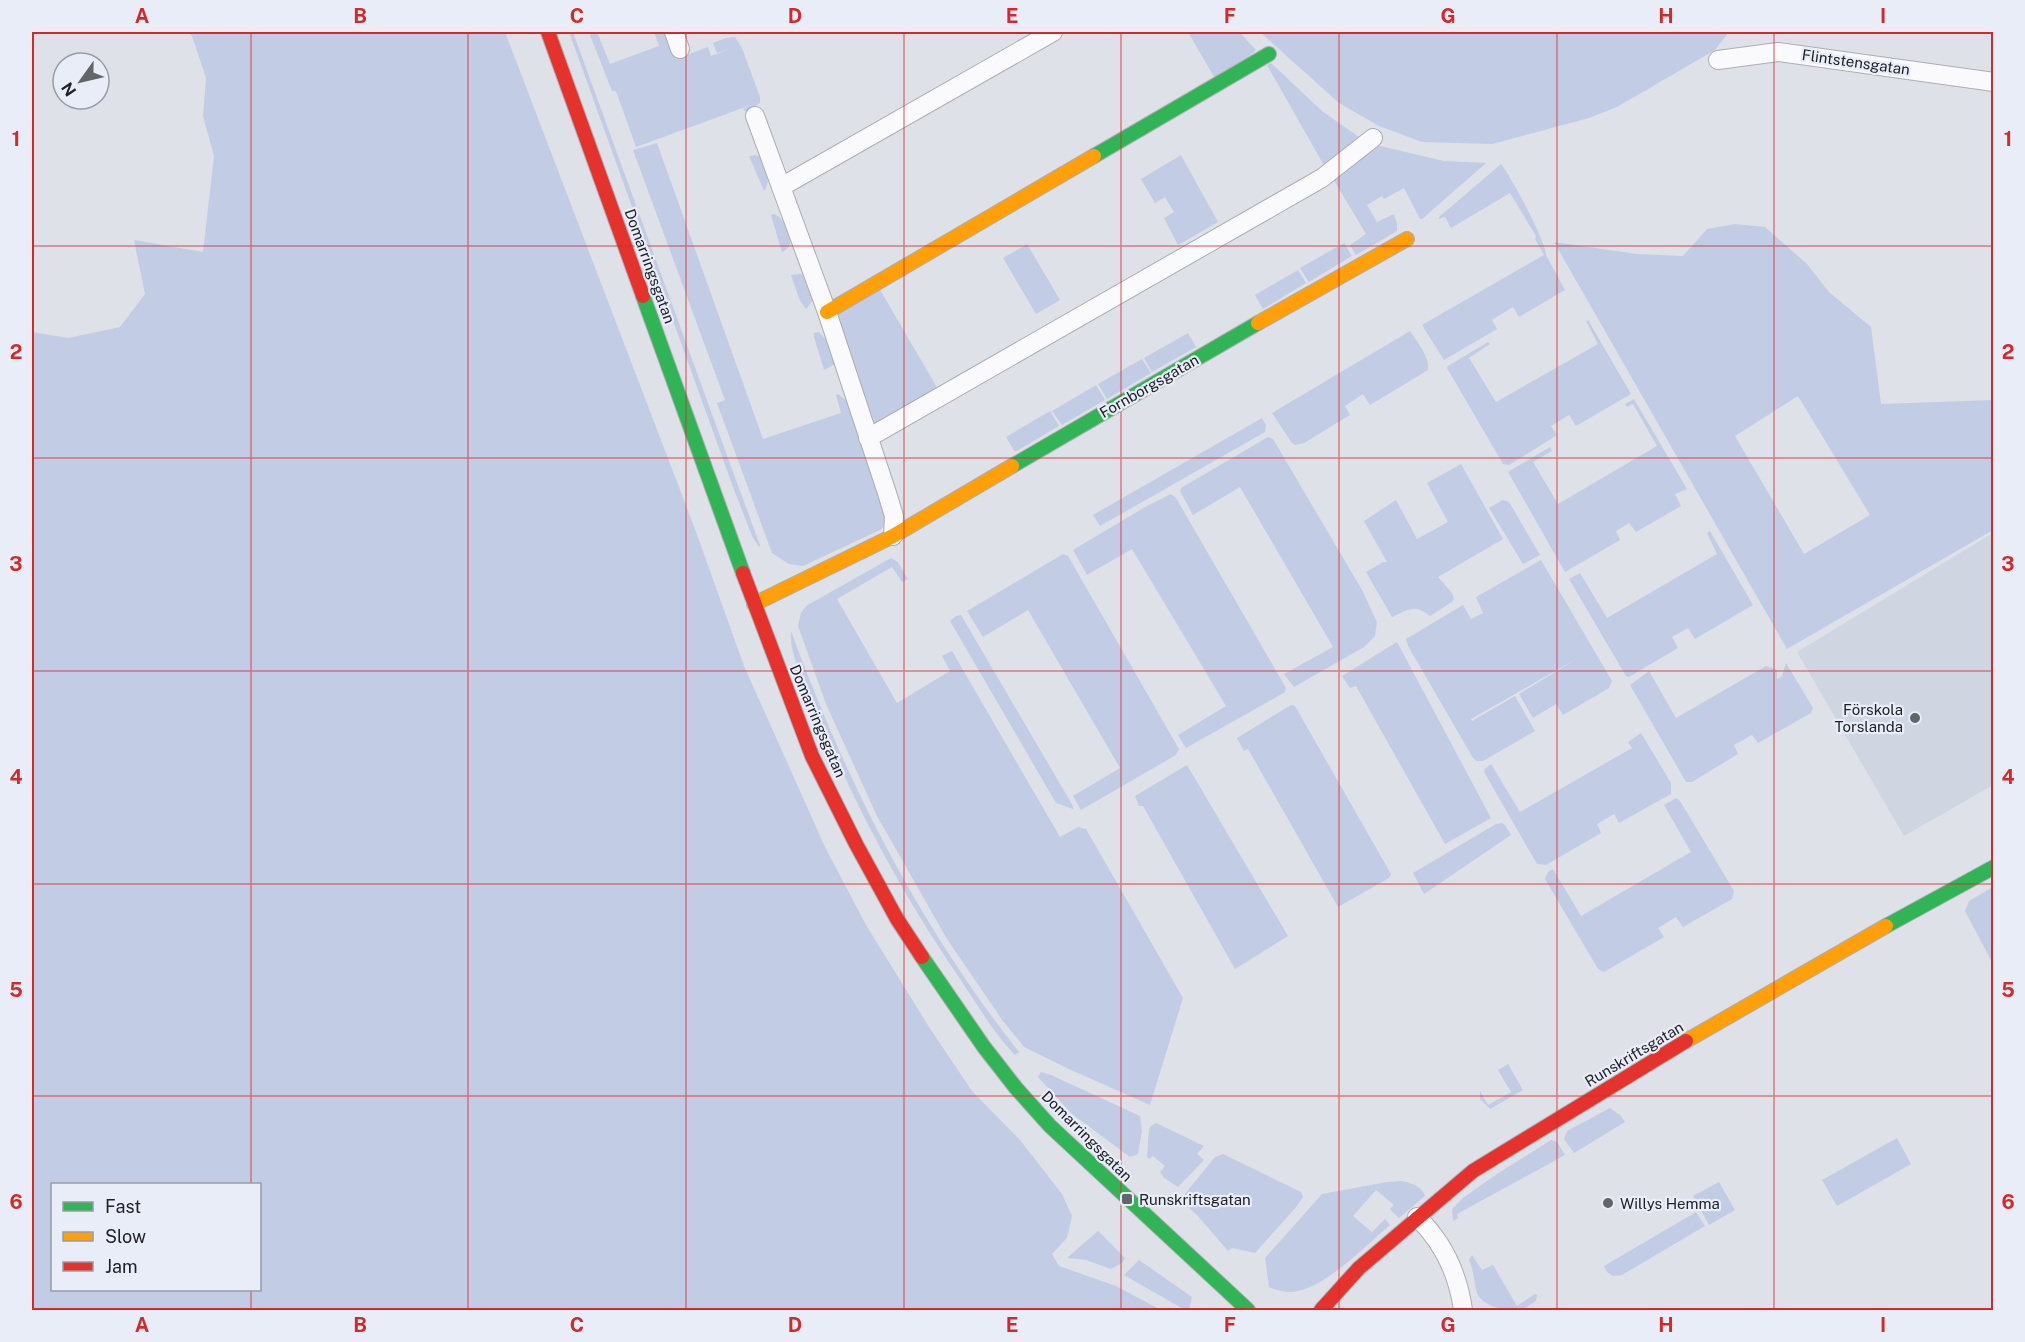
<svg xmlns="http://www.w3.org/2000/svg" width="2025" height="1342" font-family="'Public Sans',sans-serif">
  <rect width="100%" height="100%" fill="#dee1e8"/>
  <polygon fill="#cfd5e1" points="1993,533 1993,785 1904,836 1797,652"/>
  <g fill="#c2cce5" fill-rule="evenodd">
    <path d="M188,32H505L695,529L744,666L787,762L825,847L866,925L929,1027L972,1091L1020,1140L1062,1194L1072,1216L1067,1238L1052,1254L1059,1266L1116,1286L1161,1310H32V332L68,338L120,327L145,294L134,240L203,252L214,156L203,116L206,78L192,36ZM260,1184V1290H52V1184Z"/>
    <polygon points="569,32 573,32 736,480 760,545 759,547 752,536 733,487"/>
    <polygon points="594,32 597,32 610,64 659,46 654,32 666,32 676,59 708,47 711,56 730,49 717,53 713,43 726,38 735,37 742,48 760,97 760,103 746,112 743,109 751,105 636,147 616,91 612,91 590,35"/>
    <polygon points="1188,32 1239,32 1256,50 1217,82"/>
    <polygon points="1260,32 1729,32 1715,50 1617,107 1589,118 1492,144 1422,142 1379,126 1339,103"/>
    <polygon points="1271,63 1322,111 1359,137 1359,143 1326,169 1267,65"/>
    <polygon points="657,143 763,439 841,413 836,395 838,394 848,402 883,499 885,520 882,529 803,566 789,564 772,553 717,403 725,400 633,150"/>
    <polygon points="1376,145 1444,161 1486,163 1422,219 1420,219 1404,188 1384,199 1382,196 1367,205 1377,222 1394,214 1397,224 1397,231 1356,255 1350,245 1366,234 1332,177"/>
    <path d="M756,155L761,157C765,169 772,180 764,191L749,156Z"/>
    <polygon points="1181,155 1218,222 1178,245 1164,218 1174,212 1165,197 1155,203 1141,179"/>
    <path d="M1501,164C1511,176 1546,242 1546,255L1565,290L1519,317L1513,307L1492,320L1497,329L1444,360L1422,325L1544,255L1535,239L1536,236L1510,193L1451,228L1445,217L1439,219V217Z"/>
    <path d="M774,214C787,220 799,245 782,252L771,215Z"/>
    <path d="M1735,224L1765,227L1807,264L1829,292L1871,327L1881,404L1993,400V530L1787,649L1554,242L1637,254L1683,256L1707,229ZM1798,396L1870,515L1804,554L1735,436Z"/>
    <polygon points="1344,243 1352,256 1309,282 1300,268"/>
    <polygon points="1027,244 1060,300 1036,314 1003,258"/>
    <polygon points="1298,270 1306,283 1263,309 1255,295"/>
    <polygon points="801,274 805,278 812,301 806,309 800,301 791,275"/>
    <polygon points="879,288 939,391 875,424 835,314"/>
    <polygon points="1588,320 1631,394 1576,426 1569,415 1551,426 1557,435 1509,465 1503,464 1447,368 1448,366 1488,342 1490,344 1469,358 1496,402 1598,344 1586,321"/>
    <path d="M1410,331C1417,342 1430,357 1428,370L1370,405L1363,394L1345,406L1350,415L1304,443L1295,445L1292,443L1272,413Z"/>
    <polygon points="819,332 827,341 835,364 824,370 814,337 814,333"/>
    <polygon points="1188,333 1196,347 1152,372 1144,358"/>
    <polygon points="1142,359 1151,373 1107,399 1098,384"/>
    <polygon points="1096,385 1105,400 1062,425 1052,411"/>
    <polygon points="1634,399 1687,489 1675,494 1681,506 1636,532 1629,523 1616,531 1620,540 1565,572 1508,472 1550,447 1552,451 1533,462 1558,504 1657,446 1633,404 1627,407 1625,404"/>
    <polygon points="1050,411 1059,426 1015,452 1006,437"/>
    <polygon points="1262,418 1266,425 1265,432 1100,526 1093,515"/>
    <polygon points="1268,437 1273,439 1362,590 1377,622 1375,636 1364,647 1294,687 1284,674 1333,647 1240,487 1193,515 1180,491 1181,488"/>
    <path d="M1461,464L1503,539L1438,577L1452,593L1454,599L1452,602L1430,616C1415,603 1408,610 1392,617L1366,572L1383,562H1387L1364,521L1396,500L1417,539L1448,522L1427,483Z"/>
    <polygon points="1171,494 1176,498 1286,688 1285,692 1280,695 1186,748 1178,735 1226,706 1132,549 1087,575 1073,550 1147,506"/>
    <polygon points="1503,500 1509,502 1540,555 1523,564 1489,508"/>
    <polygon points="1710,531 1753,605 1695,639 1688,628 1672,637 1678,648 1629,677 1626,676 1569,579 1580,573 1607,618 1717,554 1707,533"/>
    <polygon points="1063,554 1068,556 1179,749 1176,755 1081,810 1073,796 1120,768 1028,610 983,637 967,611"/>
    <polygon points="891,558 898,562 908,579 902,582 892,567 837,599 897,703 950,671 942,656 952,651 1060,837 1078,827 1086,829 1183,998 1150,1105 1069,1069 1024,1047 1003,1021 947,939 877,816 826,704 798,626 801,613 806,606"/>
    <polygon points="1541,560 1612,681 1609,688 1563,715 1556,704 1533,718 1519,694 1578,658 1471,719 1472,721 1515,696 1535,731 1483,761 1477,761 1473,758 1408,646 1406,639 1463,605 1471,619 1483,613 1476,597"/>
    <polygon points="961,615 1073,806 1073,809 1056,803 950,621 956,616"/>
    <path d="M791,631C846,782 919,925 1019,1052L1015,1055C994,1034 979,1007 962,982C901,893 849,796 810,696C802,676 789,653 791,631Z"/>
    <polygon points="1397,642 1491,818 1445,844 1356,686 1350,688 1342,676"/>
    <polygon points="1786,663 1813,708 1811,713 1758,743 1752,735 1734,745 1738,754 1692,782 1686,782 1630,685 1649,671 1676,718 1766,666 1777,670 1777,679 1782,676"/>
    <polygon points="1291,705 1295,706 1391,874 1389,878 1338,907 1248,749 1244,751 1237,738"/>
    <polygon points="1641,733 1671,783 1671,794 1619,823 1614,814 1597,824 1601,833 1546,865 1537,864 1484,772 1485,769 1491,764 1520,812 1632,748 1628,742"/>
    <polygon points="1187,765 1288,936 1235,969 1143,806 1139,806 1135,796"/>
    <polygon points="1676,798 1680,801 1734,891 1732,899 1683,927 1676,917 1658,928 1664,937 1604,972 1598,969 1545,879 1548,872 1553,869 1581,916 1691,852 1664,805"/>
    <polygon points="1502,823 1505,825 1511,835 1424,894 1413,873 1496,824"/>
    <polygon points="1993,887 1993,964 1965,911 1969,901"/>
    <polygon points="1508,1064 1523,1090 1490,1109 1480,1099 1480,1091 1488,1105 1511,1092 1498,1070"/>
    <polygon points="1041,1072 1051,1075 1140,1116 1142,1131 1138,1154 1130,1157 1072,1114 1038,1077"/>
    <polygon points="1610,1108 1621,1116 1625,1122 1574,1153 1564,1139 1567,1131"/>
    <polygon points="1156,1123 1204,1146 1197,1154 1204,1160 1178,1187 1164,1178 1160,1172 1165,1166 1153,1156 1149,1159 1147,1157 1149,1129 1151,1126"/>
    <polygon points="1897,1138 1911,1164 1837,1206 1822,1180"/>
    <polygon points="1551,1140 1557,1142 1565,1155 1457,1214 1458,1218 1453,1221 1452,1209 1463,1198 1497,1174"/>
    <polygon points="1223,1154 1301,1192 1303,1197 1297,1206 1255,1253 1232,1248 1228,1251 1197,1215 1180,1200 1215,1157"/>
    <path d="M1402,1181C1411,1183 1422,1186 1425,1196L1399,1218L1390,1209L1394,1205L1376,1190L1353,1216L1372,1232L1385,1219L1390,1225C1366,1245 1323,1291 1291,1292C1283,1292 1276,1290 1269,1287L1265,1258L1322,1194L1387,1182Z"/>
    <polygon points="1719,1182 1735,1210 1709,1225 1693,1196"/>
    <polygon points="1696,1212 1705,1226 1622,1275 1613,1276 1607,1272 1604,1266"/>
    <polygon points="1098,1231 1125,1258 1122,1263 1111,1269 1086,1260 1067,1258"/>
    <path d="M1472,1255L1482,1270L1493,1265L1517,1306L1535,1294L1537,1295L1536,1301C1531,1304 1525,1309 1519,1310C1506,1312 1482,1306 1477,1293C1474,1282 1474,1271 1469,1260Z"/>
    <polygon points="1139,1260 1192,1297 1189,1310 1185,1310 1124,1275"/>
  </g>
  <g fill="none" stroke-linecap="round" stroke-linejoin="round">
    <defs>
      <g id="street">
        <polyline points="674,32 680,49"/>
        <polyline points="1718,60 1778,52 1994,82"/>
        <polyline points="755,116 827,312 887,493 894,516 893,536"/>
        <polyline points="781,187 1053,32"/>
        <polyline points="868,438 1322,178 1373,138"/>
        <path d="M1417,1217C1443,1242 1458,1274 1463,1310"/>
      </g>
      <g id="fast">
        <polyline points="1094,156 1269,54"/>
        <polyline points="643,296 743,573"/>
        <polyline points="1012,466 1258,323"/>
        <polyline points="1886,926 1994,867"/>
        <polyline points="922,957 984,1047 1016,1088 1050,1126 1248,1310"/>
      </g>
      <g id="slow">
        <polyline points="827,312 1094,156"/>
        <polyline points="1258,323 1407,239"/>
        <polyline points="754,604 893,536 1012,466"/>
        <polyline points="1686,1041 1886,926"/>
      </g>
      <g id="jam">
        <polyline points="548,32 643,296"/>
        <polyline points="743,573 812,756 856,844 897,919 922,957"/>
        <polyline points="1321,1310 1359,1268 1473,1171 1686,1041"/>
      </g>
    </defs>
    <use href="#street" stroke="#acaeb3" stroke-width="20"/>
    <use href="#fast" stroke="#acaeb3" stroke-width="16"/>
    <use href="#slow" stroke="#acaeb3" stroke-width="16"/>
    <use href="#jam" stroke="#acaeb3" stroke-width="16"/>
    <use href="#street" stroke="#fafafc" stroke-width="18"/>
    <use href="#fast" stroke="#30b455" stroke-width="14"/>
    <use href="#slow" stroke="#ff9f0a" stroke-width="14"/>
    <use href="#jam" stroke="#e5322d" stroke-width="14"/>
  </g>
  <path fill="none" stroke="#d62828" stroke-width="1.5" stroke-opacity="0.55" d="M251,32V1184M468,32V1310M686,32V1310M904,32V1310M1121,32V1310M1339,32V1310M1557,32V1310M1774,32V1310M32,246H1994M32,458H1994M32,671H1994M32,884H1994M32,1096H1994M251,1290V1310"/>
  <g fill="#62656a" stroke="#e8edf8" stroke-width="2">
    <circle cx="1915" cy="718" r="6"/>
    <rect x="1121" y="1193" width="12" height="12" rx="3"/>
    <circle cx="1608" cy="1203" r="6"/>
  </g>
  <g text-anchor="middle" dominant-baseline="central" stroke-width="4.5" stroke-linejoin="round" paint-order="stroke">
    <g font-size="15" fill="#202226" stroke="#e8edf8">
      <text transform="translate(1856 62) rotate(8)">Flintstensgatan</text>
      <text transform="translate(650 266) rotate(70)">Domarringsgatan</text>
      <text transform="translate(1149 386) rotate(-30)">Fornborgsgatan</text>
      <text transform="translate(818 721) rotate(67)">Domarringsgatan</text>
      <text transform="translate(1634 1054) rotate(-31)">Runskriftsgatan</text>
      <text transform="translate(1087 1136) rotate(45)">Domarringsgatan</text>
    </g>
    <g font-size="15" fill="#202226" stroke="#e8edf8" text-anchor="start">
      <text x="1903" y="709" text-anchor="end">Förskola<tspan x="1903" dy="17">Torslanda</tspan></text>
      <text x="1139" y="1199">Runskriftsgatan</text>
      <text x="1620" y="1203">Willys Hemma</text>
    </g>
  </g>
  <rect width="2025" height="1342" fill="none" stroke="#e8edf8" stroke-width="66"/>
  <rect x="51" y="1183" width="210" height="108" fill="#e8edf8" stroke="#989ca4" stroke-width="1.5"/>
  <rect x="63" y="1202" width="30" height="9" fill="#30b455" stroke="#989ca4" stroke-width="1.5"/>
  <text x="105" y="1213" font-size="18" fill="#202226">Fast</text>
  <rect x="63" y="1232" width="30" height="9" fill="#ff9f0a" stroke="#989ca4" stroke-width="1.5"/>
  <text x="105" y="1243" font-size="18" fill="#202226">Slow</text>
  <rect x="63" y="1262" width="30" height="9" fill="#e5322d" stroke="#989ca4" stroke-width="1.5"/>
  <text x="105" y="1273" font-size="18" fill="#202226">Jam</text>
  <g transform="translate(81 81) rotate(236)"><circle r="28" fill="#e8edf8" stroke="#989ca4" stroke-width="1.5"/>
  <path d="M0-4.5L10 22L0 15L-10 22Z" fill="#62656a"/>
  <text y="-9" font-size="16" font-weight="bold" text-anchor="middle" fill="#202226">N</text>
  </g>
  <rect x="33" y="33" width="1959" height="1276" fill="none" stroke="#d62828" stroke-width="2"/>
  <g font-size="20" text-anchor="middle" font-weight="bold" fill="#d62828">
    <text x="142" y="23">A</text>
    <text x="360" y="23">B</text>
    <text x="577" y="23">C</text>
    <text x="795" y="23">D</text>
    <text x="1012" y="23">E</text>
    <text x="1230" y="23">F</text>
    <text x="1448" y="23">G</text>
    <text x="1666" y="23">H</text>
    <text x="1883" y="23">I</text>
    <text x="16" y="146">1</text>
    <text x="2008" y="146">1</text>
    <text x="16" y="359">2</text>
    <text x="2008" y="359">2</text>
    <text x="16" y="571">3</text>
    <text x="2008" y="571">3</text>
    <text x="16" y="784">4</text>
    <text x="2008" y="784">4</text>
    <text x="16" y="997">5</text>
    <text x="2008" y="997">5</text>
    <text x="16" y="1209">6</text>
    <text x="2008" y="1209">6</text>
    <text x="142" y="1332">A</text>
    <text x="360" y="1332">B</text>
    <text x="577" y="1332">C</text>
    <text x="795" y="1332">D</text>
    <text x="1012" y="1332">E</text>
    <text x="1230" y="1332">F</text>
    <text x="1448" y="1332">G</text>
    <text x="1666" y="1332">H</text>
    <text x="1883" y="1332">I</text>
  </g>
</svg>
